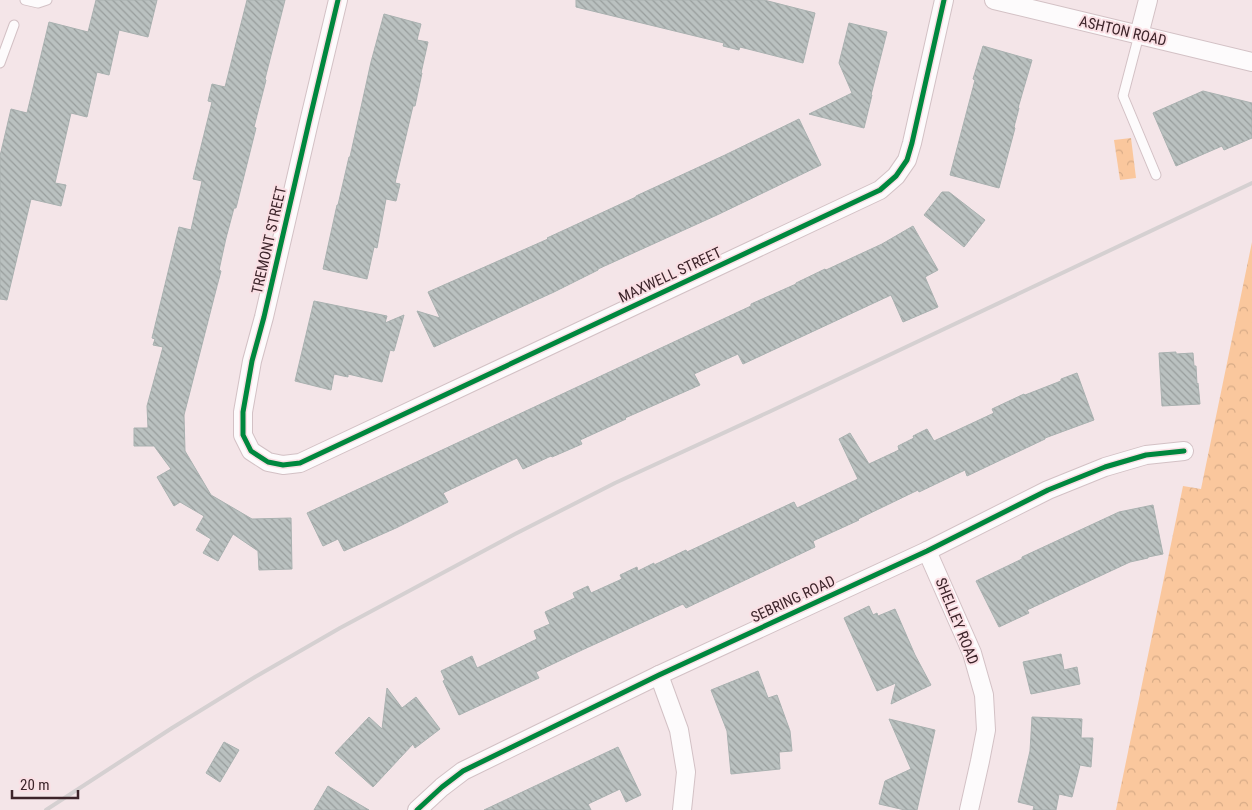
<svg xmlns="http://www.w3.org/2000/svg" width="1252" height="810" font-family="'Roboto Condensed',sans-serif">
  <defs>
    <pattern id="forest-crowns" width="20" height="18" patternUnits="userSpaceOnUse" patternTransform="scale(1.25)"><rect width="20" height="18" fill="#fac79d"/><path d="M2 6a3 3 0 1 1 6 0M12 15a3 3 0 1 1 6 0" fill="none" stroke="#d7ab87"/></pattern>
    <pattern id="building-back-hatch" width="6" height="6" patternUnits="userSpaceOnUse" patternTransform="scale(1.25)"><rect width="6" height="6" fill="#bac1c0"/><path d="M-1 5l2 2M0 0l6 6M5-1l2 2" fill="none" stroke="#989d9c"/></pattern>
  </defs>
  <rect width="100%" height="100%" fill="#f4e5e8"/>
  <g fill="url(#forest-crowns)">
    <polygon points="1131,138 1136,178 1120,180 1114,140"/>
    <polygon points="1252,242 1252,810 1116,810 1183,486 1201,489"/>
  </g>
  <g fill="url(#building-back-hatch)" stroke="#a9b1b0">
    <polygon points="96,0 157,0 148,37 119,30 109,75 97,72 87,117 71,113 55,183 66,185 61,206 31,199 7,300 0,299 0,156 11,109 27,113 49,22 88,32"/>
    <polygon points="247,0 285,0 265,79 266,80 254,127 256,128 236,208 234,208 226,238 219,270 221,271 217,286 184,415 185,451 211,495 252,519 291,518 292,569 259,570 258,551 233,534 218,561 203,553 211,539 196,530 204,516 180,502 174,506 157,477 171,469 154,446 134,446 134,428 148,428 147,406 163,347 153,345 155,339 152,338 179,227 191,230 202,181 193,179 212,102 208,101 212,84 225,87"/>
    <polygon points="576,0 764,0 815,13 803,63 740,47 739,50 723,46 724,43 576,7"/>
    <polygon points="384,14 421,24 417,40 428,42 421,73 422,73 415,106 413,106 395,183 400,184 396,201 386,199 377,248 374,247 367,279 323,269 337,205 338,205 349,157 350,157 371,62"/>
    <polygon points="849,23 887,32 871,95 872,95 864,128 809,114 852,93 839,63"/>
    <polygon points="983,46 1032,60 1018,108 1019,108 1014,127 1015,128 999,188 950,175 975,80 973,79"/>
    <polygon points="1203,91 1252,103 1252,138 1224,150 1222,146 1176,166 1153,113"/>
    <polygon points="799,119 821,165 717,215 598,269 598,270 554,292 434,347 417,311 440,318 428,292 548,239 547,238 636,197 636,196 725,155"/>
    <polygon points="942,192 949,192 985,220 964,247 924,215"/>
    <polygon points="913,226 938,270 925,277 938,307 903,322 891,295 743,364 738,354 694,374 700,385 625,418 626,419 580,440 582,444 552,457 551,456 523,469 517,458 443,493 448,502 396,528 344,551 338,539 323,546 307,513 751,306 751,304 796,284 796,283 825,269 826,270 856,256 882,244"/>
    <polygon points="314,301 387,316 385,323 404,315 394,351 390,350 382,382 348,374 348,377 334,374 331,390 295,381"/>
    <polygon points="1176,352 1176,354 1193,353 1194,366 1196,366 1197,384 1198,383 1200,404 1162,406 1159,353"/>
    <polygon points="1077,373 1094,420 1045,438 1045,439 967,476 965,470 919,492 918,490 858,519 859,520 813,541 815,547 686,608 683,604 582,650 536,672 539,678 459,715 443,681 445,680 441,671 472,656 477,668 537,639 534,631 550,624 545,612 575,598 573,593 588,586 591,593 622,579 620,575 637,567 638,571 654,563 654,565 686,550 687,552 794,502 797,508 858,479 839,439 850,433 869,464 899,450 898,446 914,438 913,436 927,429 934,441 994,413 992,409 1024,394 1025,395 1061,381 1061,379"/>
    <polygon points="1153,505 1163,554 1148,557 1148,558 1130,562 1027,610 1029,613 999,627 976,581 1022,559 1022,557 1119,512"/>
    <polygon points="869,606 873,615 877,613 878,616 895,609 915,655 931,685 891,704 896,683 877,691 844,618"/>
    <polygon points="1061,654 1064,670 1077,667 1080,684 1031,694 1023,662"/>
    <polygon points="758,671 768,698 777,695 790,731 792,751 779,752 780,769 731,774 727,731 711,690"/>
    <polygon points="387,688 402,708 416,697 440,729 415,748 413,744 373,787 335,753 369,717 382,729"/>
    <polygon points="1032,717 1082,719 1081,738 1093,738 1091,767 1080,765 1072,797 1059,794 1056,810 1033,810 1034,806 1018,802 1030,751"/>
    <polygon points="889,719 935,730 917,810 905,810 879,804 885,781 911,769"/>
    <polygon points="224,742 239,750 220,782 206,773"/>
    <polygon points="618,747 641,795 626,802 620,789 588,804 591,810 484,810"/>
    <polygon points="328,786 369,810 314,810"/>
  </g>
  <g fill="none" stroke-linecap="round" stroke-linejoin="round">
    <defs>
      <g id="lane">
        <polyline points="25,0 38,3 47,0"/>
        <polyline points="1139,35 1123,96 1156,175"/>
        <polyline points="0,63 14,25"/>
      </g>
      <g id="street">
        <polyline points="338,0 309,122 264,317 252,361 243,412 243,435 251,451 268,462 283,465 300,463 880,190 896,176 907,160 912,143 944,0"/>
        <polyline points="994,0 1252,62"/>
        <polyline points="1139,35 1148,0"/>
        <polyline points="927,551 972,653 984,695 986,730 980,761 969,810"/>
        <polyline points="659,675 679,730 686,772 682,810"/>
        <polyline points="417,810 442,787 463,771 659,675 927,551 1048,490 1105,467 1146,455 1184,451"/>
      </g>
    </defs>
    <use href="#lane" stroke="#d3c1c5" stroke-width="11"/>
    <use href="#street" stroke="#d3c1c5" stroke-width="20"/>
    <use href="#lane" stroke="#fdfbfc" stroke-width="9"/>
    <use href="#street" stroke="#fdfbfc" stroke-width="18"/>
    <polyline stroke="#d5d0d1" stroke-width="4" points="46,810 172,728 255,677 340,628 515,534 615,483 771,411 1252,183"/>
    <defs>
      <g id="cycleway">
        <polyline points="338,0 309,122 264,317 252,361 243,412 243,435 251,451 268,462 283,465 300,463 880,190 896,176 907,160 912,143 944,0"/>
        <polyline points="417,810 442,787 463,771 659,675 927,551 1048,490 1105,467 1146,455 1184,451"/>
      </g>
    </defs>
    <use href="#cycleway" stroke="#fadfe4" stroke-width="8"/>
    <use href="#cycleway" stroke="#00873e" stroke-width="5"/>
  </g>
  <g text-anchor="middle" dominant-baseline="central" stroke-width="4" stroke-linejoin="round" paint-order="stroke">
    <g font-size="15" fill="#3d242a" stroke="#fadfe4">
      <text transform="translate(1123 31) rotate(13)">ASHTON ROAD</text>
      <text transform="translate(269 240) rotate(-77)">TREMONT STREET</text>
      <text transform="translate(670 275) rotate(-25)">MAXWELL STREET</text>
      <text transform="translate(793 599) rotate(-25)">SEBRING ROAD</text>
      <text transform="translate(957 621) rotate(68)">SHELLEY ROAD</text>
    </g>
  </g>
  <path d="M12 790v8h66v-8" fill="none" stroke="#3d242a" stroke-width="2.5"/>
  <text x="20" y="790" font-size="15" fill="#3d242a" stroke="#fadfe4" stroke-width="4" paint-order="stroke">20 m</text>
</svg>
